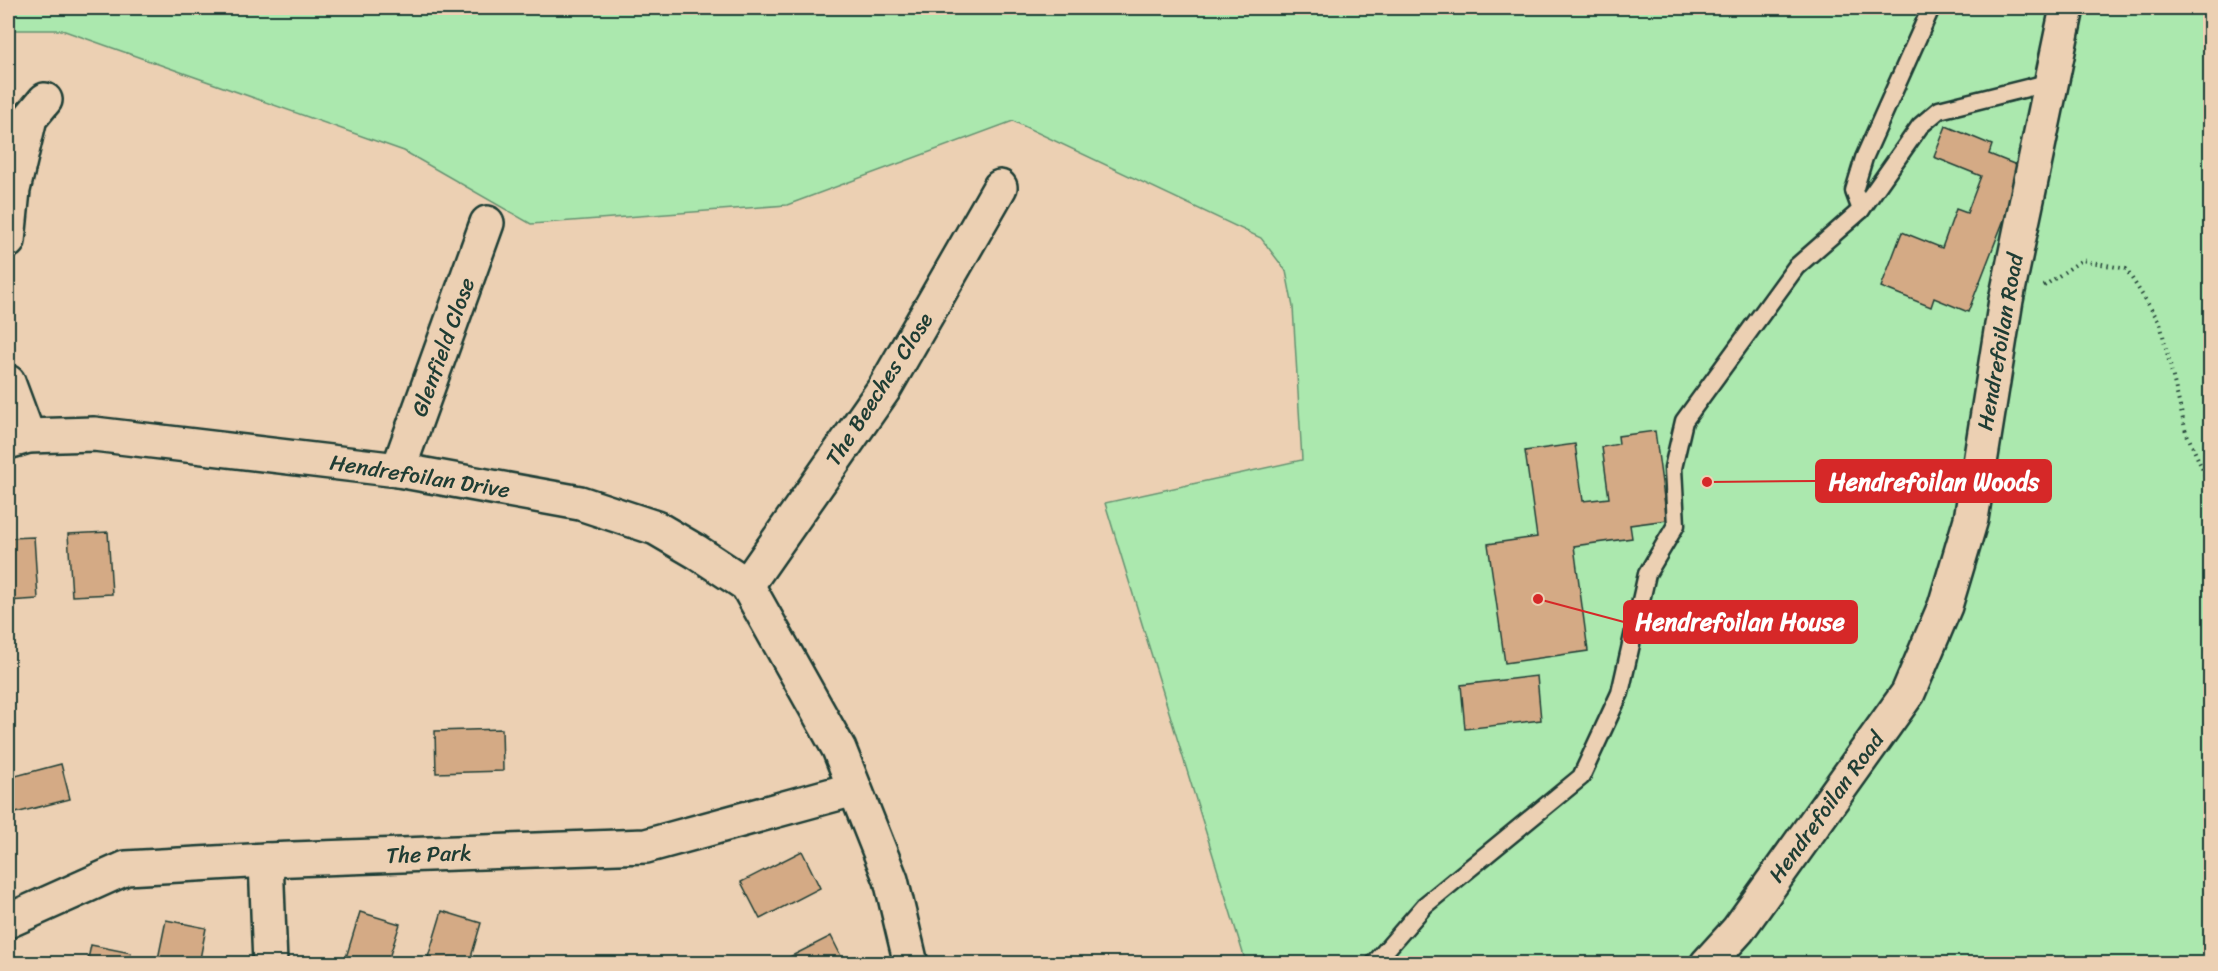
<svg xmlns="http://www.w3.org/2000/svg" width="2218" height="971" font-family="Sriracha,sans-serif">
  <rect width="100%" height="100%" fill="#ecd0b3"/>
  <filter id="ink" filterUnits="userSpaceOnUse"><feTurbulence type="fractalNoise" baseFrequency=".0167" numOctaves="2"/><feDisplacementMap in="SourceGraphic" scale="12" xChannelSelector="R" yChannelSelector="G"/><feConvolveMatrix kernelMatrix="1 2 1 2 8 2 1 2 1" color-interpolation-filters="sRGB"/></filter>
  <g filter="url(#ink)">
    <polygon fill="#abe8ae" stroke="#659271" stroke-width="1.5" points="8,8 2210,8 2210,963 1246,963 1105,503 1302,460 1293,307 1286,271 1261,238 1013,121 787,205 531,224 404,151 62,30 8,30"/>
    <g fill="#d4aa85" stroke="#1f3d34" stroke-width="1.5">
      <polygon points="1946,126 1992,145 1989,154 2024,168 1968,312 1934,298 1931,307 1881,287 1902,232 1942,248 1956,209 1967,213 1981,176 1934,157"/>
      <polygon points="1655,431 1667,520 1630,525 1632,538 1574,546 1588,651 1505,663 1488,544 1537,537 1525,451 1575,444 1583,501 1609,498 1602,447 1619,444 1618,436"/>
      <polygon points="108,532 112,594 72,596 68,534"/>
      <polygon points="34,537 38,599 8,601 8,538"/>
      <polygon points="1537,676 1541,720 1465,729 1461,685"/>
      <polygon points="502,729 503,771 436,773 435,731"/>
      <polygon points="61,764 70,799 8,815 8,778"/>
      <polygon points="802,851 820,888 760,919 741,882"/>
      <polygon points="442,911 481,923 469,964 426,964"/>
      <polygon points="360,912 400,924 387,964 344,964"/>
      <polygon points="166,920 206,928 199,964 157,964"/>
      <polygon points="831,936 845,964 776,964"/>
      <polygon points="91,945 131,953 129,964 87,964"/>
    </g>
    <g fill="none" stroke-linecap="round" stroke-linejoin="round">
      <defs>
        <g id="service">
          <polyline points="1861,210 1854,191 1864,158 1931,8"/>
          <polyline points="1374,964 1425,905 1581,777 1620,693 1647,574 1676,525 1673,468 1684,421 1796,267 1861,210 1920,126 1939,110 2051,82"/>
        </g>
        <g id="minor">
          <polyline points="8,241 13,190 30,118 45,100"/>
          <polyline points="8,382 28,436"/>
          <polyline points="8,442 28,436 94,434 398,470 580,503 656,528 697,552 747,585 839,749 891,880 911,964"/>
          <polyline points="398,470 487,223"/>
          <polyline points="747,585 884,389 1000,187"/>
          <polyline points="266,860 270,964"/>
          <polyline points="8,921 126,868 266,860 646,846 854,789"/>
          <polyline points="1707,964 1738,930 1908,693 1945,606 1971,519 2006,300 2067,8"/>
        </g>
      </defs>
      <use href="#service" stroke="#1f3d34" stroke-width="21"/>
      <use href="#minor" stroke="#1f3d34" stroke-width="38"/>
      <polyline stroke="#1f3d34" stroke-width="4" stroke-dasharray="1.5 4.5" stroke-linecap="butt" points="2044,286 2082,260 2126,269 2160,323 2186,432 2210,486"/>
      <use href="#service" stroke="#ecd0b3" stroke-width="16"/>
      <use href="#minor" stroke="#ecd0b3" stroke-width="33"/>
    </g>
  </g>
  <g text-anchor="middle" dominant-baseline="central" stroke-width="4.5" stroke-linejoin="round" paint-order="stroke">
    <g font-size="22" fill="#1f3d34" stroke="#ecd0b3">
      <text transform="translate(2000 342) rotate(-80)">Hendrefoilan Road</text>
      <text transform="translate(443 347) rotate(-70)">Glenfield Close</text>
      <text transform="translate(879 389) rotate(-57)">The Beeches Close</text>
      <text transform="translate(420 476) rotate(9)">Hendrefoilan Drive</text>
      <text transform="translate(1826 807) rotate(-54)">Hendrefoilan Road</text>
      <text transform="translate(429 854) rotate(-2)">The Park</text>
    </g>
  </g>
  <path fill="none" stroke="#d62828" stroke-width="2" d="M1707 482L1816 481M1538 599L1624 622"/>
  <g fill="#d62828" stroke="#ecd0b3" stroke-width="2">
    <circle cx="1707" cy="482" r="6"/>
    <circle cx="1538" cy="599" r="6"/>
  </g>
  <g fill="#d62828" stroke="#d62828" stroke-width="2">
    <rect x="1816" y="460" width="235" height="42" rx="6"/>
    <rect x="1624" y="601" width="233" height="42" rx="6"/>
  </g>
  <g font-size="24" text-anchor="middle" font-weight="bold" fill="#fff">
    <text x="1934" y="490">Hendrefoilan Woods</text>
    <text x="1740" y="630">Hendrefoilan House</text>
  </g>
  <rect width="2218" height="971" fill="none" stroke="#ecd0b3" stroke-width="30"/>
  <rect x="15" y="15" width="2188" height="941" fill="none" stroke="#1f3d34" stroke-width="2" filter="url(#ink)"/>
</svg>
